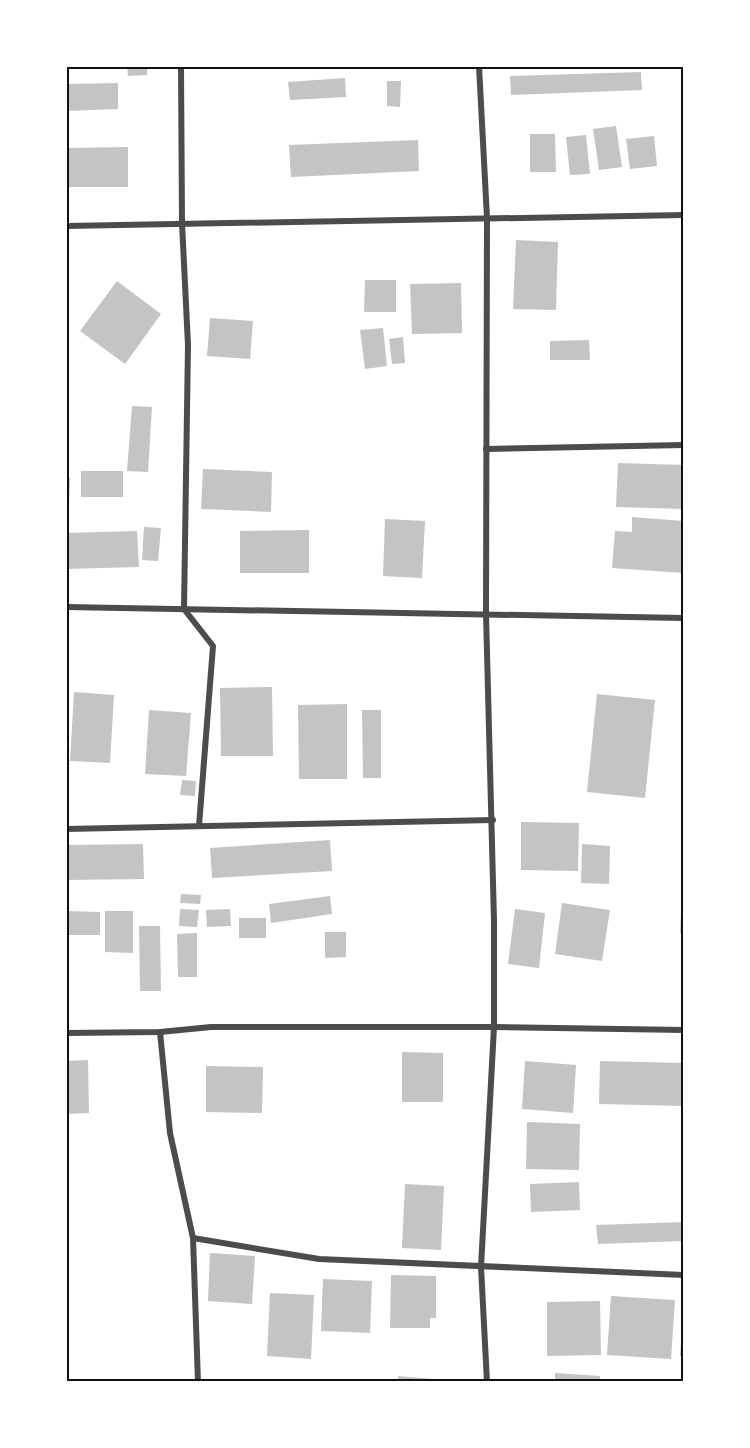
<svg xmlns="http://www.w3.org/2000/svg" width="750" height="1448" font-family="Signika,sans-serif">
  <rect width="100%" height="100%" fill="#fff"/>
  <g fill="#c4c4c4">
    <polygon points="127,66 147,66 147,75 128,76"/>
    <polygon points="641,72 642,90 511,95 510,76"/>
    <polygon points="345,78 346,97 290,100 288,82"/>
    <polygon points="387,81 401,81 400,107 387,106"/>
    <polygon points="118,83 118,109 66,111 66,84"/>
    <polygon points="616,126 622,167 599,170 593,129"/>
    <polygon points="530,134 555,134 556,172 530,172"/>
    <polygon points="586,135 590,174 570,175 566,137"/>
    <polygon points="654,136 657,166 630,169 626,139"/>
    <polygon points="418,140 419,171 291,177 289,145"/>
    <polygon points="128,147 128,187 66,187 66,148"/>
    <polygon points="516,240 558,242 556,310 513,309"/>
    <polygon points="365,280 396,280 396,312 364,312"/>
    <polygon points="117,281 161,314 125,364 80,331"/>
    <polygon points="461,283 462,333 412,334 410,284"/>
    <polygon points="210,318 253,321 250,359 207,356"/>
    <polygon points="383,328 387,366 365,369 360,330"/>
    <polygon points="403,337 405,363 392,364 389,339"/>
    <polygon points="589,340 590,360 550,360 550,341"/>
    <polygon points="132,406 152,407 148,472 127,471"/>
    <polygon points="618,463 684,465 684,509 616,507"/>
    <polygon points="203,469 272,472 271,512 201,509"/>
    <rect x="81" y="471" width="42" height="26"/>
    <polygon points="66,478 70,478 69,509 66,509"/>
    <polygon points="632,517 684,521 684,573 612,568 615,531 632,532"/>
    <polygon points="385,519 425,521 422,578 383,576"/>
    <polygon points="144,527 161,528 158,561 142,560"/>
    <polygon points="309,530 309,573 240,573 240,531"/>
    <polygon points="137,531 139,567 66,569 66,533"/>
    <polygon points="272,687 273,756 221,756 220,688"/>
    <polygon points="74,692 114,695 110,763 70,761"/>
    <polygon points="597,694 655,700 645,798 587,792"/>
    <polygon points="347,704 347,779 299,779 298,705"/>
    <polygon points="149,710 191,713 186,776 145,774"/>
    <polygon points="362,710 381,710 381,778 363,778"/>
    <polygon points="182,780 196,781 195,796 180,795"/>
    <polygon points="521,822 579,823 578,871 521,870"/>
    <polygon points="330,840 332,871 212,878 210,848"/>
    <polygon points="143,844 144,879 66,880 66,845"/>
    <polygon points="582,844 610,846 609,884 581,883"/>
    <polygon points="682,891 684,891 684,933 680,933"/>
    <polygon points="181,894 201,895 200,904 180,903"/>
    <polygon points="330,896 332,914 271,923 269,904"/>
    <polygon points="562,903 610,910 602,961 555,954"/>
    <polygon points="180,909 199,910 197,927 179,926"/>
    <polygon points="230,909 231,926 207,927 206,910"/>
    <polygon points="515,909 545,913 539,968 508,964"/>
    <polygon points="66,911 100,912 100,935 66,935"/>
    <polygon points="105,911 133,911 133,953 105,952"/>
    <rect x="239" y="918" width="27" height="20"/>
    <polygon points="139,926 160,926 161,991 140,991"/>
    <polygon points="325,932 346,932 346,957 325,958"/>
    <polygon points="197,933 197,977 178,977 177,934"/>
    <polygon points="402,1052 443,1053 443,1102 402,1102"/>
    <polygon points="88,1060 89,1113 66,1114 66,1061"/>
    <polygon points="525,1061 576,1065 573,1113 522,1109"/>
    <polygon points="600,1061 684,1063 684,1106 599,1104"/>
    <polygon points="206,1066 263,1067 262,1113 206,1112"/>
    <polygon points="527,1122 580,1124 579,1170 526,1169"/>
    <polygon points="579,1182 580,1210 531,1212 530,1184"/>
    <polygon points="405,1184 444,1186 441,1250 402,1248"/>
    <polygon points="684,1222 684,1241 598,1244 596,1225"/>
    <polygon points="210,1253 255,1256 252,1304 208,1301"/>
    <polygon points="391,1275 436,1276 436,1318 430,1318 430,1328 390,1328"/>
    <polygon points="323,1279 372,1281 370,1333 321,1331"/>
    <polygon points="270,1293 314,1295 311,1359 267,1356"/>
    <polygon points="611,1296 675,1300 671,1359 607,1355"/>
    <polygon points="600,1301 601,1355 547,1356 547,1302"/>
    <polygon points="682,1328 684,1328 684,1356 680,1356"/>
    <polygon points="555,1373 600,1376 600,1382 555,1382"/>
    <polygon points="398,1376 446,1380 446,1382 398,1382"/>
  </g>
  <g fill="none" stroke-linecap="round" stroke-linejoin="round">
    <g stroke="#4c4c4c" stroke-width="6">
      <polyline points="181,66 182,223 188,345 184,609 213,646 199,826"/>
      <polyline points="479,66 487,218 486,614 494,921 494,1027 481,1267 487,1382"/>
      <polyline points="66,226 684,215"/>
      <polyline points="486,449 684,445"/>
      <polyline points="66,607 684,618"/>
      <polyline points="66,829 493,820"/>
      <polyline points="160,1032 170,1133 193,1238 198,1382"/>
      <polyline points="66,1033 160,1032 211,1027 494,1027 684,1030"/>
      <polyline points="193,1238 319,1259 684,1275"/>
    </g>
  </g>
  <rect width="750" height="1448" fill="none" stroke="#ffffff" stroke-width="135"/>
  <rect x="68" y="68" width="614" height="1312" fill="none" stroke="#111" stroke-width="2"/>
</svg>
